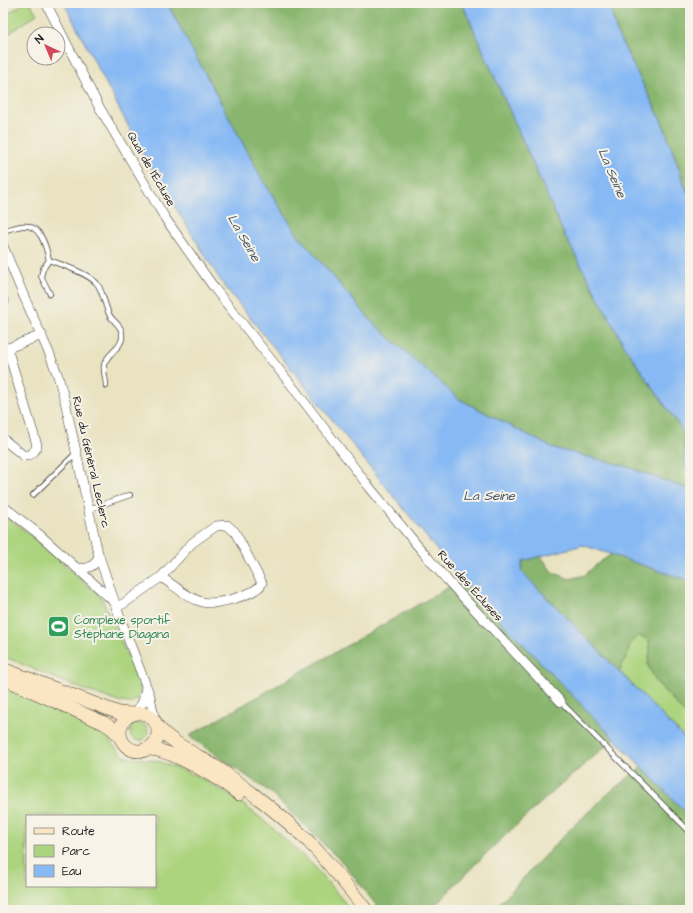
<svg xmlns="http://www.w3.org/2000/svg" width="693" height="913" font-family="'Architects Daughter',sans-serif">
  <rect width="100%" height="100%" fill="#f7f3e8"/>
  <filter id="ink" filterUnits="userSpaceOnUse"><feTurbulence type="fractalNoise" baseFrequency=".025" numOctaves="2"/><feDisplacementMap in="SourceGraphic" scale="8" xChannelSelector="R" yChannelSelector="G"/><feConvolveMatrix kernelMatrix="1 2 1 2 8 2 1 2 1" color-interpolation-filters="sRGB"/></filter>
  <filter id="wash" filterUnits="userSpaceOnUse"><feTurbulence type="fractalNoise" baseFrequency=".012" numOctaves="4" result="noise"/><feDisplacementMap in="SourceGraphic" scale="16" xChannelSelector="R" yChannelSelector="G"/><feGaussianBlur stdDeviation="0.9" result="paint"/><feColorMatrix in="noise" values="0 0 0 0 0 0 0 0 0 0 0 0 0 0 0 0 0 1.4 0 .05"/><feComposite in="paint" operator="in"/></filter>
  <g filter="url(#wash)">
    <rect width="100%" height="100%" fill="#e9e3c2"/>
    <g fill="#acd47f" stroke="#64784e" fill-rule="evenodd">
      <polygon points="24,3 30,3 37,14 7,35 3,29 3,17"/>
      <polygon points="3,513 29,534 101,597 140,684 141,692 139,698 131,703 119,702 74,686 3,656"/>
      <polygon points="638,636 649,639 650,651 648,665 655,680 690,720 690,744 619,671 626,658 630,642"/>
      <path d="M3,683L101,730L109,736L110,742L125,757L158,761L197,776L236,799L267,823L313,865L351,910H3ZM27,816H155V886H27Z"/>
      <circle cx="139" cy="732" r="9"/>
    </g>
    <g fill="#89b66e" stroke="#526945">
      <polygon points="167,3 462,3 564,234 625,347 684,433 685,467 690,469 690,490 625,466 553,448 459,399 372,322 297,234 261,177"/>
      <polygon points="609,3 690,3 690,200 663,124 617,33"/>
      <polygon points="612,554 687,580 690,594 690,679 687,693 690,700 690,720 655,680 648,665 650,651 649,639 638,636 631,642 626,658 619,671 521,571 523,561 541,556 552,572 570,579 585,575 597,564"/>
      <path d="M461,580L615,738C551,793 488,848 431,910H380L344,864L270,792L189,736Z"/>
      <polygon points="642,767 690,817 690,910 493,910 569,830 611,791"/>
    </g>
    <g fill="#87b9f4" stroke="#526a88">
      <polygon points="64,3 167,3 261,177 297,234 372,322 459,399 553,448 625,466 690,490 690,594 687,580 583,545 523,561 521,571 690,744 690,817 461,580 222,283 145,158"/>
      <polygon points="462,3 609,3 617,33 663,124 690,200 690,469 685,467 684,433 625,347 564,234"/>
    </g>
  </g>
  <g filter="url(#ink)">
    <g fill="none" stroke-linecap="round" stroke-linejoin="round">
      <defs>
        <g id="service">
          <path d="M3,231C9,229 16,227 22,226C40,223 46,246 49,260L43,269L41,276L50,294"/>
          <path d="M49,260C62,265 91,274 98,285C104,295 105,307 110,316C114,322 122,326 122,334C124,348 106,353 104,365C103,371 106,379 106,386"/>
          <polyline points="3,295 6,302 3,303"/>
          <polyline points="33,495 73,456 77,455"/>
          <polyline points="89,509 130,495"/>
          <polyline points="561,702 690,832"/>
        </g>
        <g id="minor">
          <polyline points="46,3 98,105 165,218 215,289 292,386 366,483 417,545 447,580 561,702"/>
          <polyline points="3,246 25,299 50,355 58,376 65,401 98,553 119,615 150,696 155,722"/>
          <polyline points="3,350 42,335"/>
          <path d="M3,439L24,456C31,456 35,452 37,445L7,348"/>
          <polyline points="3,506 40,535 112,600"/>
          <path d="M77,568C87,570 96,566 99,556"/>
          <path d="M116,607L123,604L161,577L192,543L216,526L227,525L235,532L262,583C257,595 214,606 202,602C187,598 174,585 161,577"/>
          <polyline points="135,713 143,702 146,687"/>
        </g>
        <g id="secondary">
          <polyline points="3,669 119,713 132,714"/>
          <polyline points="3,678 104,723 113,729 120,737"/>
          <circle cx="139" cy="732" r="19"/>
          <path d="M157,726C175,747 209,760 232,778C259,798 285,818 309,842C329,863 348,887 366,910"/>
          <path d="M147,749C170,748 220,779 239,794"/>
        </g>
      </defs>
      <use href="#service" stroke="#3b3a35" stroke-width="6"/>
      <use href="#minor" stroke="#3b3a35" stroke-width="10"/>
      <use href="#secondary" stroke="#3b3a35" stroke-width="14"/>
      <use href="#service" stroke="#fff" stroke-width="4.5"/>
      <use href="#minor" stroke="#fff" stroke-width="9"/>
      <use href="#secondary" stroke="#fbe6c3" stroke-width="13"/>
    </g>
  </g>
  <defs>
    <symbol id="stadium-square" viewBox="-11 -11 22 22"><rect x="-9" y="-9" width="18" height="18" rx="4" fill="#2e9e5b" stroke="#f7f3e8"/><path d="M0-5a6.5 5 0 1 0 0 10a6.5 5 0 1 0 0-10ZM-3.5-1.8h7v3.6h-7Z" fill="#fff"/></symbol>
  </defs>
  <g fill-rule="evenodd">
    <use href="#stadium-square" x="46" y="614" width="25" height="25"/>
  </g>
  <g text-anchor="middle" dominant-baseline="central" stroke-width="4" stroke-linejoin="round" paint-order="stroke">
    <g font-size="12" fill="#1c1c1c" stroke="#f7f3e8">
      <text transform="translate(151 169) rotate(60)">Quai de l'Écluse</text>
      <text transform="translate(91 462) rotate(77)">Rue du Général Leclerc</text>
      <text transform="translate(470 586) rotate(48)">Rue des Écluses</text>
    </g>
    <g font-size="12" fill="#27864d" stroke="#f7f3e8" text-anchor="start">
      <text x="74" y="620">Complexe sportif<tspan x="74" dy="14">Stéphane Diagana</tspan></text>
    </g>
    <g font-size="13" font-style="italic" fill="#415368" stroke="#f7f3e8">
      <text transform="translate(612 173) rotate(67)">La Seine</text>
      <text transform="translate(244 238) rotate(60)">La Seine</text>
      <text x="489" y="496">La Seine</text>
    </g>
  </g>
  <rect width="693" height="913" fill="none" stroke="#f7f3e8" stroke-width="16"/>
  <rect x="26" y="815" width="130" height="72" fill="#f7f3e8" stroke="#9f9d96"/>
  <rect x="34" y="828" width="20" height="6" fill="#fbe6c3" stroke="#9f9d96"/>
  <text x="62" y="835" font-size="12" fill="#1c1c1c">Route</text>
  <rect x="34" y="845" width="20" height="12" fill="#acd47f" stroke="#9f9d96"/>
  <text x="62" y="855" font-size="12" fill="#1c1c1c">Parc</text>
  <rect x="34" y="865" width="20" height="12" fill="#87b9f4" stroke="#9f9d96"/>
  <text x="62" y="875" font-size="12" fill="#1c1c1c">Eau</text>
  <g transform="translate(46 46) rotate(316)"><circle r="19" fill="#f7f3e8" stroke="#9f9d96"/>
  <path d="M0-3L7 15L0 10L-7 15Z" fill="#d1495b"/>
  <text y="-6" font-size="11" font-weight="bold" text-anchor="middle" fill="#1c1c1c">N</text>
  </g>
</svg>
